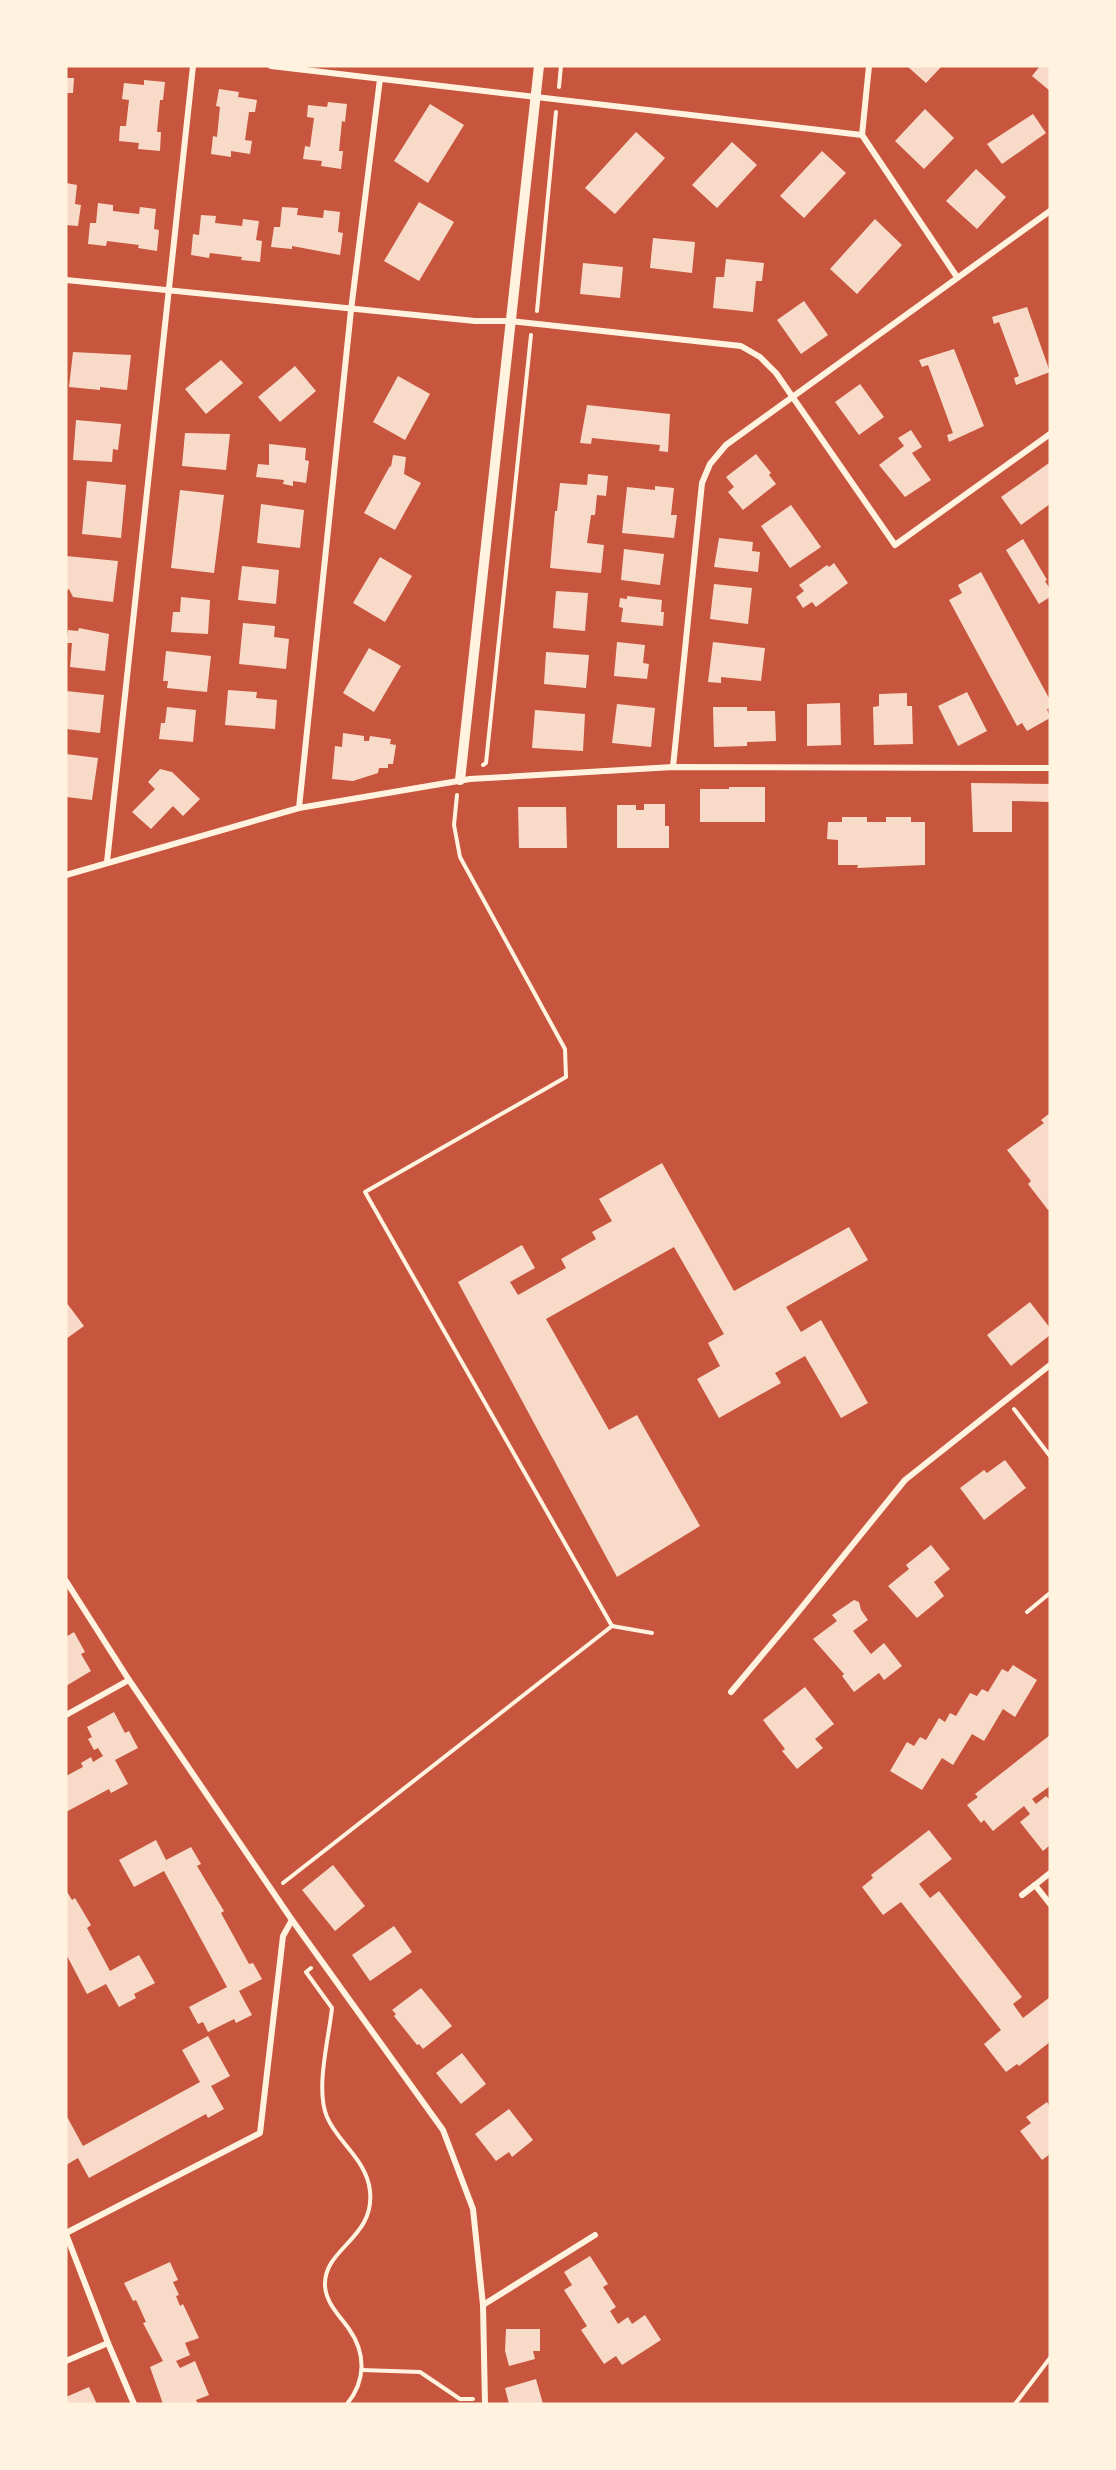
<svg xmlns="http://www.w3.org/2000/svg" width="1116" height="2470" font-family="'Fira Sans Condensed',sans-serif">
  <rect width="100%" height="100%" fill="#c8553d"/>
  <g fill="#f7dbc8">
    <polygon points="907,66 942,66 926,83"/>
    <polygon points="1040,66 1050,66 1050,91 1032,76"/>
    <polygon points="66,78 74,78 73,93 66,93"/>
    <polygon points="144,80 165,82 163,100 160,100 157,132 161,132 160,151 138,149 139,143 119,141 120,126 126,126 129,100 122,99 124,83 144,85"/>
    <polygon points="219,89 239,92 238,97 257,100 255,112 249,112 245,140 252,141 250,154 231,151 231,157 211,154 213,136 217,137 220,107 216,106"/>
    <polygon points="328,102 347,104 345,122 342,121 339,151 343,151 341,169 321,166 322,161 303,159 305,146 310,147 314,118 307,117 308,105 327,107"/>
    <polygon points="430,104 464,125 428,183 394,161"/>
    <polygon points="925,109 954,138 924,169 895,141"/>
    <polygon points="1033,114 1046,133 1002,164 987,144"/>
    <polygon points="636,132 665,158 615,214 585,188"/>
    <polygon points="732,142 757,165 717,208 692,185"/>
    <polygon points="822,151 846,173 804,218 780,196"/>
    <polygon points="976,169 1006,197 977,229 946,201"/>
    <polygon points="66,183 77,185 75,204 81,205 78,226 66,225"/>
    <polygon points="419,202 454,222 419,281 384,261"/>
    <polygon points="98,203 113,205 113,211 139,214 140,207 156,209 154,229 159,230 157,251 138,248 139,245 107,241 106,246 88,244 90,223 96,223"/>
    <polygon points="282,207 298,208 297,215 323,218 324,210 340,212 338,232 343,233 340,255 292,246 292,249 271,247 274,227 280,227"/>
    <polygon points="201,215 216,216 215,223 242,226 243,219 259,221 256,240 262,241 260,262 241,260 242,257 210,253 209,258 191,255 193,234 199,235"/>
    <polygon points="875,219 902,245 857,294 830,269"/>
    <polygon points="653,238 695,242 692,273 650,268"/>
    <polygon points="726,259 764,263 762,281 756,281 753,312 713,308 716,277 724,277"/>
    <polygon points="583,263 623,267 620,298 580,294"/>
    <polygon points="804,301 828,335 801,354 777,320"/>
    <polygon points="1027,307 1050,372 1016,385 1014,378 1019,376 999,322 994,324 992,317"/>
    <polygon points="954,349 984,426 949,442 947,435 953,433 928,365 922,367 919,360"/>
    <polygon points="73,352 131,355 127,390 100,387 100,390 69,387"/>
    <polygon points="221,360 243,383 206,414 185,389"/>
    <polygon points="295,366 316,391 280,422 258,397"/>
    <polygon points="398,376 430,394 405,440 373,422"/>
    <polygon points="860,384 884,417 859,435 835,402"/>
    <polygon points="587,405 670,414 668,452 659,451 660,445 592,438 591,444 580,443"/>
    <polygon points="76,420 121,424 118,450 113,449 112,462 73,460"/>
    <polygon points="911,430 922,447 912,453 931,480 905,497 879,465 904,446 898,438"/>
    <polygon points="185,433 230,434 226,470 182,466"/>
    <polygon points="269,444 306,448 305,460 309,461 306,483 293,481 293,486 283,484 284,480 256,477 258,464 269,465"/>
    <polygon points="756,454 771,473 769,475 776,484 743,510 728,492 734,487 726,477"/>
    <polygon points="393,455 406,457 404,474 421,483 395,530 364,513 390,466 391,467"/>
    <polygon points="1049,463 1050,504 1021,525 1001,497"/>
    <polygon points="588,474 608,476 606,496 597,495 595,515 591,515 587,543 604,545 601,573 550,568 555,511 557,511 560,483 587,485"/>
    <polygon points="87,481 126,485 121,538 82,534"/>
    <polygon points="655,486 674,488 671,515 677,515 674,538 622,533 627,487 655,490"/>
    <polygon points="180,490 224,495 214,573 171,568"/>
    <polygon points="261,504 304,510 300,548 257,543"/>
    <polygon points="791,505 821,547 790,568 761,526"/>
    <polygon points="719,538 753,542 752,551 760,552 758,572 714,567"/>
    <polygon points="1023,539 1047,580 1045,581 1050,589 1050,597 1039,604 1006,550"/>
    <polygon points="624,549 664,554 660,585 621,580"/>
    <polygon points="66,556 118,561 113,602 73,597 69,589 66,591"/>
    <polygon points="380,557 412,576 385,622 353,603"/>
    <polygon points="834,563 848,583 816,607 812,602 803,608 796,597 804,591 799,585 827,565 829,567"/>
    <polygon points="242,566 279,570 276,604 238,600"/>
    <polygon points="981,572 1050,700 1050,708 1047,709 1050,718 1027,731 1022,723 1017,726 949,600 962,593 958,585"/>
    <polygon points="714,584 752,588 748,624 710,619"/>
    <polygon points="556,591 588,593 585,631 553,628"/>
    <polygon points="627,596 662,600 661,612 664,612 663,626 621,622 623,608 619,607 620,598 627,599"/>
    <polygon points="181,597 210,600 208,634 171,632 173,612 180,612"/>
    <polygon points="243,623 275,626 274,637 289,639 286,669 239,664"/>
    <polygon points="79,628 109,634 105,671 70,667 72,643 66,643 68,630 78,631"/>
    <polygon points="617,642 645,645 643,663 649,664 647,679 614,676"/>
    <polygon points="713,642 765,648 761,681 721,677 721,683 708,682"/>
    <polygon points="369,648 401,666 374,712 343,693"/>
    <polygon points="166,651 211,656 207,692 167,688 168,681 163,681"/>
    <polygon points="546,652 589,655 586,688 544,684"/>
    <polygon points="228,690 257,692 256,698 277,700 275,729 225,725"/>
    <polygon points="66,691 104,695 100,733 66,729"/>
    <polygon points="967,692 987,731 958,746 938,706"/>
    <polygon points="907,693 907,706 912,706 913,744 874,745 873,707 879,706 879,694"/>
    <polygon points="840,703 841,745 807,746 807,704"/>
    <polygon points="617,704 655,708 651,747 612,743"/>
    <polygon points="167,707 196,710 193,742 159,739 161,723 165,723"/>
    <polygon points="713,707 747,707 747,711 775,711 776,741 747,742 747,746 714,747"/>
    <polygon points="535,710 585,714 583,751 532,748"/>
    <polygon points="343,733 364,736 364,741 369,741 370,736 391,739 390,744 396,745 393,764 388,764 388,768 379,768 378,773 353,781 332,779 335,746 342,747"/>
    <polygon points="66,754 98,758 92,800 66,797"/>
    <polygon points="160,769 172,772 200,799 183,816 173,806 151,829 132,812 155,789 148,782"/>
    <polygon points="971,783 1050,784 1050,802 1012,801 1012,832 973,832"/>
    <polygon points="729,787 765,787 765,822 700,822 700,789 729,789"/>
    <polygon points="644,804 665,804 665,826 669,826 669,848 617,848 617,805 636,805 636,810 644,810"/>
    <polygon points="518,807 566,807 567,848 519,848"/>
    <polygon points="842,817 867,817 867,822 886,822 886,817 911,817 911,822 925,822 925,865 857,868 858,865 838,865 838,840 827,839 828,822 842,822"/>
    <polygon points="1050,1113 1050,1209 1048,1210 1028,1184 1031,1181 1007,1150 1044,1123 1041,1120"/>
    <polygon points="662,1163 734,1291 849,1227 868,1260 786,1307 801,1332 821,1320 868,1403 841,1418 805,1356 775,1373 781,1383 719,1418 697,1379 720,1366 708,1343 724,1334 674,1247 546,1319 609,1430 637,1415 700,1526 617,1577 458,1282 522,1245 535,1268 510,1282 518,1295 566,1268 561,1259 596,1239 592,1232 612,1221 599,1199"/>
    <polygon points="66,1302 84,1326 66,1339"/>
    <polygon points="1030,1302 1050,1328 1050,1335 1011,1366 987,1335"/>
    <polygon points="1005,1460 1026,1488 984,1520 960,1488 984,1470 987,1473"/>
    <polygon points="931,1545 950,1569 934,1582 944,1596 917,1618 888,1586 909,1569 906,1565"/>
    <polygon points="854,1600 859,1602 861,1610 868,1620 853,1631 871,1654 884,1643 902,1666 884,1680 879,1673 854,1692 842,1676 844,1674 813,1639 837,1621 832,1615"/>
    <polygon points="74,1632 85,1652 81,1654 91,1671 66,1686 66,1637"/>
    <polygon points="1013,1665 1037,1680 1015,1717 1003,1709 984,1741 972,1734 953,1765 942,1758 922,1790 890,1771 907,1742 914,1746 920,1737 926,1740 939,1718 945,1722 950,1713 956,1716 970,1693 977,1696 982,1689 988,1692 1002,1669 1008,1672"/>
    <polygon points="805,1687 834,1724 815,1739 823,1748 797,1769 782,1751 785,1749 763,1720"/>
    <polygon points="114,1712 125,1733 129,1731 138,1748 115,1760 128,1784 111,1793 109,1789 66,1812 66,1776 83,1767 81,1763 91,1757 93,1762 103,1756 98,1748 94,1750 88,1739 92,1737 87,1727"/>
    <polygon points="1050,1735 1050,1786 1032,1799 1036,1804 1046,1796 1050,1800 1050,1845 1043,1851 1020,1822 1030,1814 1024,1806 993,1831 984,1820 981,1823 967,1805 978,1797 975,1794"/>
    <polygon points="929,1830 952,1859 919,1884 930,1898 939,1891 1022,1997 1013,2004 1023,2018 1050,1997 1050,2042 1019,2066 1017,2064 1006,2072 984,2044 1001,2030 901,1902 883,1915 862,1887 873,1878 871,1875"/>
    <polygon points="156,1840 166,1860 191,1847 201,1864 197,1866 224,1911 221,1913 249,1964 253,1963 262,1979 239,1991 252,2015 236,2023 234,2019 208,2032 203,2022 198,2024 189,2007 227,1987 164,1871 134,1887 119,1860"/>
    <polygon points="333,1865 365,1906 335,1931 302,1890"/>
    <polygon points="66,1890 72,1900 75,1898 91,1925 87,1928 110,1971 139,1955 155,1983 134,1994 136,1998 119,2007 106,1984 87,1994 66,1954"/>
    <polygon points="394,1926 412,1952 370,1981 352,1955"/>
    <polygon points="421,1988 452,2026 423,2049 419,2044 417,2045 394,2016 396,2014 392,2010"/>
    <polygon points="208,2036 230,2076 211,2086 224,2109 208,2118 206,2114 89,2178 78,2158 66,2165 66,2115 83,2146 200,2082 182,2050"/>
    <polygon points="462,2053 486,2084 461,2104 436,2073"/>
    <polygon points="1047,2102 1050,2107 1050,2154 1042,2160 1020,2131 1031,2123 1026,2117"/>
    <polygon points="509,2109 533,2140 512,2157 509,2152 496,2161 475,2134"/>
    <polygon points="590,2256 608,2284 603,2287 616,2307 610,2311 618,2324 628,2317 632,2324 645,2315 661,2340 622,2365 616,2356 604,2364 581,2330 587,2326 564,2290 572,2285 564,2272"/>
    <polygon points="170,2262 178,2280 173,2282 179,2295 176,2296 180,2306 183,2304 199,2338 185,2343 190,2355 176,2361 180,2368 195,2361 209,2395 196,2400 198,2404 163,2404 150,2367 163,2361 143,2323 146,2322 136,2300 133,2301 124,2283"/>
    <polygon points="506,2329 540,2329 540,2351 533,2351 535,2359 509,2366 505,2351"/>
    <polygon points="536,2379 543,2404 509,2404 505,2388"/>
    <polygon points="89,2387 97,2404 66,2404 66,2397"/>
  </g>
  <g fill="none" stroke-linecap="round" stroke-linejoin="round">
    <g stroke="#fff3e0" stroke-width="4">
      <polyline points="559,87 561,66"/>
      <polyline points="537,311 556,112"/>
      <polyline points="483,765 486,763 531,335"/>
      <polyline points="457,795 454,825 460,857 565,1049 566,1077 365,1192 612,1626"/>
      <polyline points="1014,1409 1050,1456"/>
      <polyline points="1027,1612 1050,1593"/>
      <polyline points="283,1883 612,1626 652,1633"/>
      <path d="M311,1968L306,1972L332,2008C329,2038 315,2089 327,2117C338,2143 367,2160 370,2191C375,2239 323,2248 325,2286C326,2303 339,2315 349,2329C366,2353 366,2381 347,2404"/>
      <polyline points="362,2370 420,2372 460,2399 473,2399"/>
      <polyline points="1015,2404 1050,2358"/>
    </g>
    <g stroke="#fff3e0" stroke-width="6">
      <polyline points="271,66 862,135 957,277"/>
      <polyline points="862,135 869,66"/>
      <polyline points="66,280 475,321 510,321 741,346 760,357 776,373 895,545 1050,434"/>
      <polyline points="673,767 702,483 710,464 726,445 1050,211"/>
      <polyline points="299,808 351,310 380,79"/>
      <polyline points="107,862 193,66"/>
      <polyline points="66,875 299,808 470,779 673,767 1050,768"/>
      <polyline points="66,1581 129,1680 292,1920 443,2130 473,2209 483,2305 485,2404"/>
      <polyline points="731,1692 794,1617 905,1480 1050,1365"/>
      <polyline points="66,1715 129,1680"/>
      <polyline points="1035,1885 1050,1873"/>
      <polyline points="1022,1895 1035,1885 1050,1904"/>
      <polyline points="66,2233 260,2133 283,1936 292,1920"/>
      <polyline points="66,2234 108,2343 134,2404"/>
      <polyline points="483,2305 595,2235"/>
      <polyline points="66,2361 108,2343"/>
    </g>
    <polyline stroke="#fff3e0" stroke-width="10" points="460,780 539,66"/>
  </g>
  <rect width="1116" height="2470" fill="none" stroke="#fff3e0" stroke-width="135"/>
</svg>
